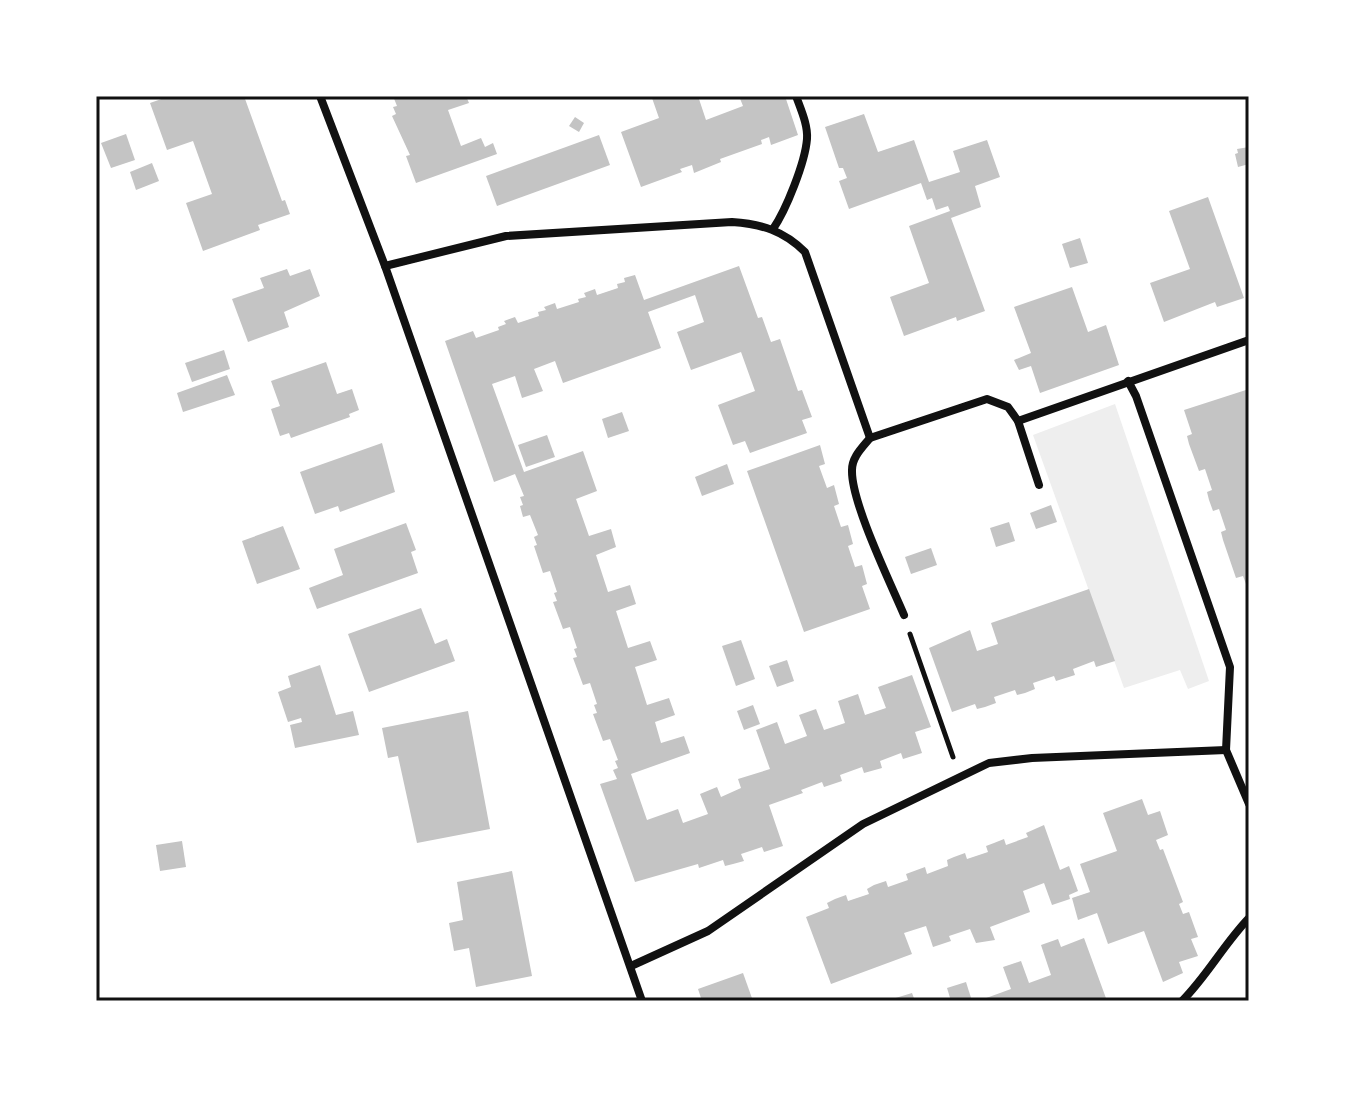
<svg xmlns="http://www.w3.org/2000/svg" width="1345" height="1097" font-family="Jost,sans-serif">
  <rect width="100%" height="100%" fill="#fff"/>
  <polygon fill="#eee" points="1115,404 1209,681 1188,689 1180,670 1124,688 1033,435"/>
  <g fill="#c4c4c4">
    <polygon points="170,96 244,96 282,201 285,200 290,214 258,225 260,230 203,251 186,203 212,194 193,141 167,150 150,103"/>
    <polygon points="393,96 466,96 469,103 448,110 461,146 481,138 485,147 493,143 497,154 416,183 406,156 410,155 392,116 396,114 393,107 397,106"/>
    <polygon points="658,96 698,96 706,120 743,106 739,96 785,96 798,135 771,145 769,137 761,140 762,144 720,159 721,162 694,173 692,165 680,169 682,172 641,187 621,132 659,118 652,98"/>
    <polygon points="864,114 878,152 914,140 929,182 960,172 953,151 987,140 1000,177 975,186 981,207 951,218 985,311 957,321 956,317 904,336 890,297 929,283 909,226 950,211 948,206 936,210 932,198 927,200 921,183 849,209 839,181 847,178 843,168 839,168 825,127"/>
    <polygon points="575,117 584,123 579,132 569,126"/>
    <polygon points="126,134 135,160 111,168 101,143"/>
    <polygon points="599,135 610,165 497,206 486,176"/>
    <polygon points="1249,147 1249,164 1238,167 1235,154 1238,153 1237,149"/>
    <polygon points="152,163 159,181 136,190 130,172"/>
    <polygon points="1208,197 1244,298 1217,307 1215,302 1164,322 1150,283 1190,269 1169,211"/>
    <polygon points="1080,238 1088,263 1070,268 1062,244"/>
    <polygon points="739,266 758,318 762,317 771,342 780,339 798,391 802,390 812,417 802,420 807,433 750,453 745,441 733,445 718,405 755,391 741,352 691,370 677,332 704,322 695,295 648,312 661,348 563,383 555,361 534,369 543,391 522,398 515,376 492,384 524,472 583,451 597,491 576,499 589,536 611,529 616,547 596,555 608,592 630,585 636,604 616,611 628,648 650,641 657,660 635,667 647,705 669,698 675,715 655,722 661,743 684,736 690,753 631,774 647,820 678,809 683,823 708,814 700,794 717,787 721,797 741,788 738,779 770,769 756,730 777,722 785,744 807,736 799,715 816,709 824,730 845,723 838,701 858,694 865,715 886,708 878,687 912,675 931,727 915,732 922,753 903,759 901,753 880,761 882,768 864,773 862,767 840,775 842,781 824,787 822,782 801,790 803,793 769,805 783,846 764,852 762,847 741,854 744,861 733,864 725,866 723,860 699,868 698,864 635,882 600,784 617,779 613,770 618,768 615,761 618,760 610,739 603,741 593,714 597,713 594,705 597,704 590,683 583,685 573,658 577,657 574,649 577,648 570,627 563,629 553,602 557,601 554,593 557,592 550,571 543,573 534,546 537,545 534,537 538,535 530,515 523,517 520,506 523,505 520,497 524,496 515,474 494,482 445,341 473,331 476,338 499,330 498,327 506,324 504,321 515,317 518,323 539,316 538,312 546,310 544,307 555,303 557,309 579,302 578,299 586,297 584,293 595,289 597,295 618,288 617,284 625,282 624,278 635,275 644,300"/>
    <polygon points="287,269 290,276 310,269 320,296 284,312 289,327 248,342 232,299 264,288 260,278"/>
    <polygon points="1072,287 1088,332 1106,325 1119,365 1040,393 1031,366 1019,370 1014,360 1031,353 1014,307"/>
    <polygon points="224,350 230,369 192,382 185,363"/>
    <polygon points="326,362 337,394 352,389 359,410 349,414 350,417 291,438 289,433 280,436 271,409 280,406 271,381"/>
    <polygon points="227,375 235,395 183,412 177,393"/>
    <polygon points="1249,389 1249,592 1243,576 1236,578 1223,540 1221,532 1226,530 1219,509 1213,511 1209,500 1207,492 1212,490 1205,469 1199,471 1189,444 1187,436 1192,434 1184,410"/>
    <polygon points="622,412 629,431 608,438 602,419"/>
    <polygon points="547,435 555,457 526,467 518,445"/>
    <polygon points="382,443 395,492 340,512 338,506 315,514 300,472"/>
    <polygon points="820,445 825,464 819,466 827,488 834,485 839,504 834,506 841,527 848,525 853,544 848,546 855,567 862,565 867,584 862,586 870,609 804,632 747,471"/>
    <polygon points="727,464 734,484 702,496 695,477"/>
    <polygon points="1051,505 1057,522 1036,529 1030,513"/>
    <polygon points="1009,522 1015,541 996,547 990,528"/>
    <polygon points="406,523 416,550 411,552 418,573 317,609 309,588 343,575 334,549"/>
    <polygon points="283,526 300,569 257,584 242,541"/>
    <polygon points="931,548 937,565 911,574 905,557"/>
    <polygon points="1089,589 1115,661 1096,667 1094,661 1073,669 1075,675 1056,681 1054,676 1033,683 1035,689 1025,693 1017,695 1015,690 994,697 996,703 985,707 977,709 975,704 952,712 929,648 970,630 977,651 998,644 991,623"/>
    <polygon points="421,608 435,644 447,639 455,661 369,692 348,634"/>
    <polygon points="741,640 755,679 736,686 722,646"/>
    <polygon points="787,660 794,681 777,687 769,666"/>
    <polygon points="320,665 336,715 353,711 359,735 295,748 290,725 302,722 301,718 288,722 278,692 291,687 288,676"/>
    <polygon points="753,705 760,724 744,730 737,711"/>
    <polygon points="468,711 490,829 417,843 398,756 388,758 382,728"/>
    <polygon points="1142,799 1148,815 1160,811 1168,835 1156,840 1160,850 1163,849 1183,902 1179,904 1183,914 1189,912 1198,937 1191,939 1198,956 1179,962 1183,973 1163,982 1144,931 1108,944 1097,913 1078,920 1072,898 1090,892 1080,864 1117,851 1103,813"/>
    <polygon points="1044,825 1060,870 1069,866 1078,891 1069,895 1070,899 1052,905 1044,883 1023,891 1030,912 990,927 995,940 976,943 970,929 949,936 951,941 933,947 926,926 904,933 912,954 831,984 806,917 829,908 827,903 835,899 846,895 848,901 869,894 867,889 874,885 886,881 888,887 908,880 906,874 925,867 927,874 948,866 947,860 954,857 965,853 967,859 988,852 986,846 994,843 1004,839 1006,845 1028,837 1026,833"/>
    <polygon points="182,841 186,867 160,871 156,845"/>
    <polygon points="512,871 532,976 476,987 469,948 454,951 449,923 463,920 457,882"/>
    <polygon points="1084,938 1107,1001 978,1001 1011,989 1003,967 1021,961 1029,983 1051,975 1041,945 1058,939 1061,947"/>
    <polygon points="743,973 753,1001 702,1001 698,989"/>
    <polygon points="966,982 972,1001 951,1001 947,988"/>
    <polygon points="912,993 915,1001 889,1001 889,1000"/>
  </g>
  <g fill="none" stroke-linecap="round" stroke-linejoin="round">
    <polyline stroke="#111" stroke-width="5" points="910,634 953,757"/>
    <g stroke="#111" stroke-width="8">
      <polyline points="320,96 385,266 642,1001"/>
      <path d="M773,229C786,210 805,163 807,139C808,125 801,110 796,96"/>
      <path d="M385,266L506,236L732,222C762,224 784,231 805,252L870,438L987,399L1008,407L1018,421L1039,485"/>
      <polyline points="1128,381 1136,396 1230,667 1226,750 1249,804"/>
      <polyline points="1018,421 1249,340"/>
      <path d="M870,438C862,448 852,457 852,470C851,502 890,582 904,615"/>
      <polyline points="631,966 708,931 863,824 989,763 1032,758 1226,750"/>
      <path d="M1182,1001C1207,976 1224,944 1249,918"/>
    </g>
  </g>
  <rect width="1345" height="1097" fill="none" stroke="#ffffff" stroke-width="196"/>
  <rect x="98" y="98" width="1149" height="901" fill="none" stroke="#111" stroke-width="3"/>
</svg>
